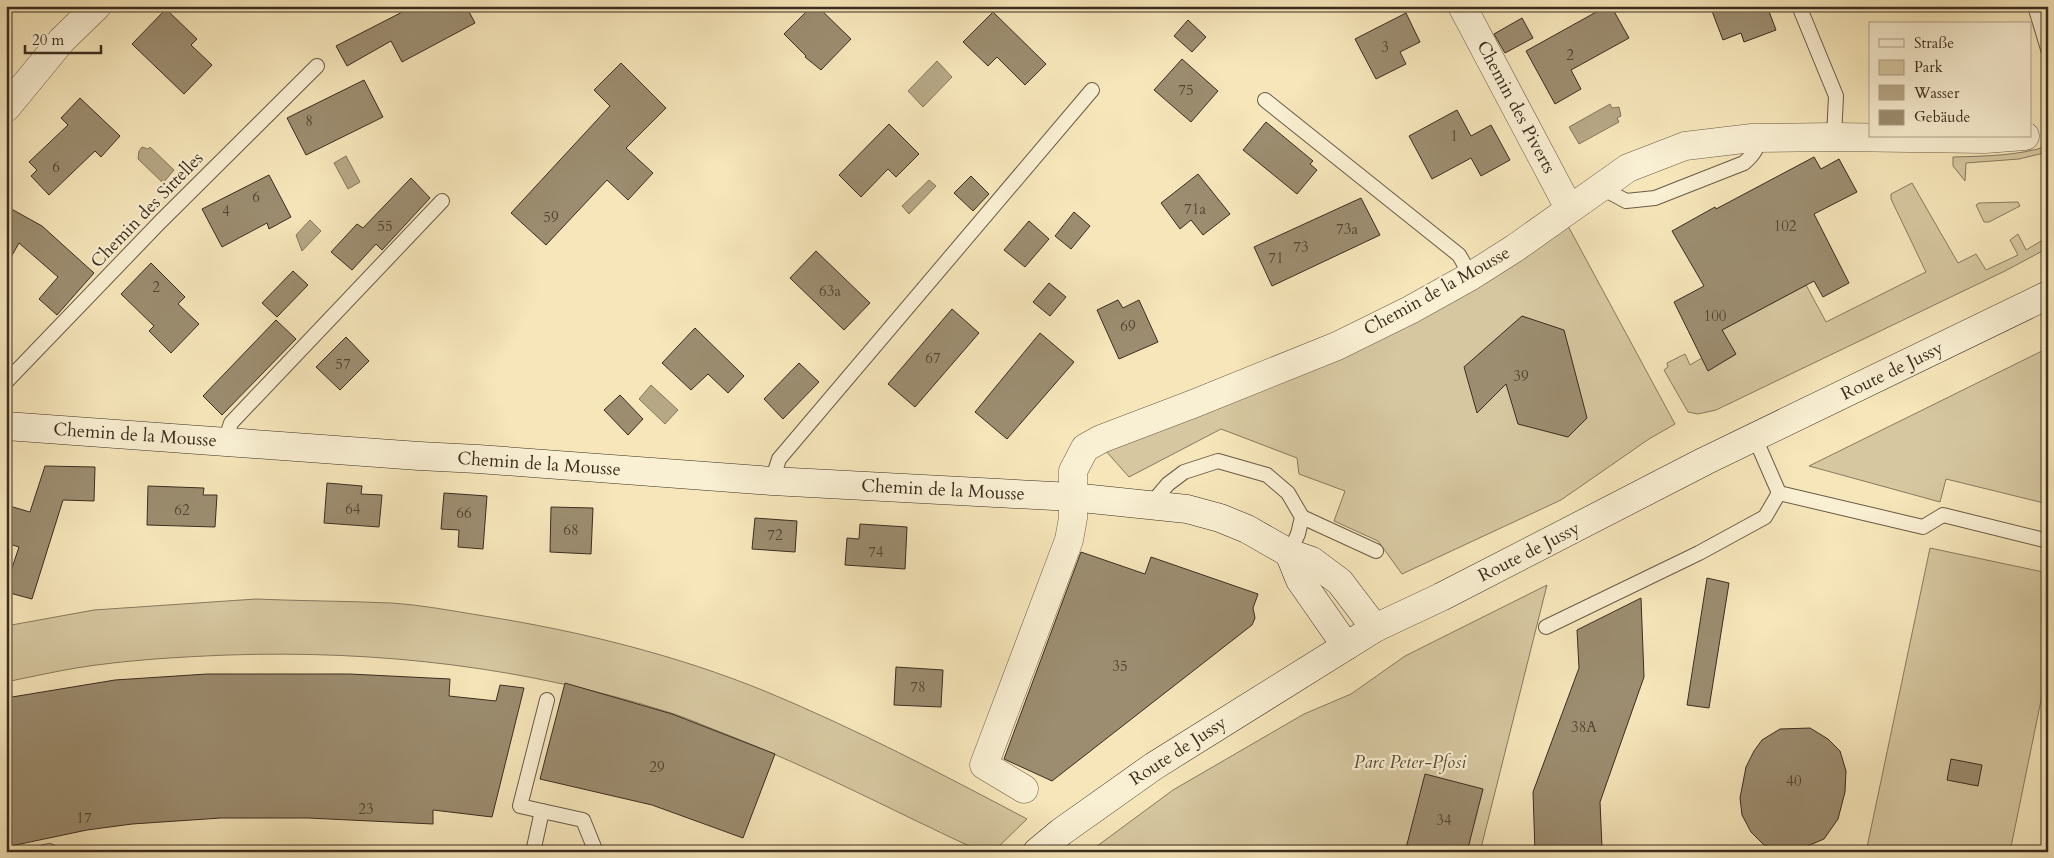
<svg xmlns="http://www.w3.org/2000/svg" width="2054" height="858" font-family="Cardo,serif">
  <rect width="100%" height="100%" fill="#f6e6ba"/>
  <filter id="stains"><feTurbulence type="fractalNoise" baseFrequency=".004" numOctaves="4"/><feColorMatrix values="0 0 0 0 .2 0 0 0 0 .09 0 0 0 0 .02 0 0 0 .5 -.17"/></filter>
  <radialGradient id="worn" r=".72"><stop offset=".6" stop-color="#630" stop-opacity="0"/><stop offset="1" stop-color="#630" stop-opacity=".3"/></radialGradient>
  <g fill="#d6c7a0" stroke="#887a60">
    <path d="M2048,146V152L2019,159L1966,163L1965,181L1953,166V157C1986,156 2017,156 2048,146Z"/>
    <polygon points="1912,183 1958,263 1976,254 1986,270 2018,255 2010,240 2018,234 2026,250 2048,237 2048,248 2005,271 1716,410 1698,414 1688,412 1664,370 1668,367 1667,363 1685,354 1690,365 1702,358 1708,370 1735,355 1722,330 1806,285 1826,322 1926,272 1891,199 1891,194"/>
    <polygon points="2018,202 2020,206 1989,222 1984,222 1976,205 1979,203"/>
    <polygon points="1568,226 1675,424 1649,439 1561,500 1402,574 1378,541 1334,521 1345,491 1299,474 1297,458 1221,429 1129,477 1105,450"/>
    <polygon points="2048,348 2048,504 1946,479 1940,502 1809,466"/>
    <polygon points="1930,548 2048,573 2048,666 2010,852 1866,852"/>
    <polygon points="1547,585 1480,852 1089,852 1173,790 1304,714 1351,694 1405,656"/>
    <path d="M256,599C301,601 346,601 391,603C422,605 453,611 484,616C579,631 677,655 767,692C856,729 942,774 1027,819L993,852H982C897,813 815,769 728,735C709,728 690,719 671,713C526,667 380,650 228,655C178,657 126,660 76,668C53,672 30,677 6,682V626L94,610Z"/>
  </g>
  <g fill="#b6a785" stroke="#85765c">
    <polygon points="937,61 952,77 923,107 908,91"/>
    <polygon points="1610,104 1612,108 1619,107 1621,116 1617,118 1619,122 1579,144 1569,127"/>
    <polygon points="142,147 148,149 150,147 174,170 163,183 138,159 139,151"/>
    <polygon points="346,156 360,182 348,189 334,163"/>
    <polygon points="929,180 936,186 909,214 902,206"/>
    <polygon points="310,220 321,231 302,251 296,235"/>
    <polygon points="651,385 678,410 665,424 639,399"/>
  </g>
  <g fill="#9c8d70" stroke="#3b2d1f">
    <polygon points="414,6 466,6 475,23 402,62 391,41 347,66 336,46"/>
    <polygon points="812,6 817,6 851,39 821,70 805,57 806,56 784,34"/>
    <polygon points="1607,6 1611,6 1629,38 1571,70 1581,89 1555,104 1526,51"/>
    <polygon points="1710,6 1767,6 1776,30 1744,42 1741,33 1723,40"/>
    <polygon points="166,9 197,39 191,45 212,65 184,94 132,44"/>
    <polygon points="993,12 1046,64 1025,85 997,57 988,66 963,42"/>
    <polygon points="1406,13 1420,42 1400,52 1406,64 1376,79 1355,39"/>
    <polygon points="1522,18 1533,38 1505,53 1494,34"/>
    <polygon points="1188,20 1206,37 1192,52 1174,36"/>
    <polygon points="1182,59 1218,91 1191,122 1154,90"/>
    <polygon points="621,63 666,108 626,148 653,173 628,200 607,180 546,245 511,213 610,106 594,90"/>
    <polygon points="364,80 383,117 306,155 287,118"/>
    <polygon points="80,98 120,136 101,157 95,151 49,195 31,176 37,170 29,162 68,125 61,118"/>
    <polygon points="1457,110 1471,136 1491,125 1510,160 1481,176 1471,158 1432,179 1409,136"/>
    <polygon points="1266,122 1313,161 1310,164 1317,170 1297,194 1243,150"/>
    <polygon points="889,124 919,154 896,177 888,169 861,197 839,175"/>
    <polygon points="1814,157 1821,169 1839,159 1857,192 1814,214 1849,283 1823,297 1814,281 1722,330 1736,354 1708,371 1674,302 1704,286 1672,231 1715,207 1716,209"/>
    <polygon points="1198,174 1230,214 1203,235 1191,220 1180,229 1161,203"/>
    <polygon points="269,175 291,217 269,229 267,223 222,247 202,209"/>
    <polygon points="971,176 989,194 973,211 954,193"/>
    <polygon points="411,178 430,198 382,250 376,244 352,270 331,252 357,224 363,228"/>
    <polygon points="1361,198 1380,235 1272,286 1254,247"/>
    <polygon points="6,206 42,226 94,273 57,315 39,299 58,277 19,243 6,266"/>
    <polygon points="1074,212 1090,226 1071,249 1055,236"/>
    <polygon points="1029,221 1049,239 1025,267 1004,250"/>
    <polygon points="816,251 870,303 844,330 790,278"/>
    <polygon points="151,263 185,297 178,304 199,324 171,353 149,331 154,326 121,294"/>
    <polygon points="293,271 308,285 277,317 262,303"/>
    <polygon points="1049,283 1066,297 1050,316 1033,302"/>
    <polygon points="1118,300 1123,308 1139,300 1158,342 1119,359 1097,310"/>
    <polygon points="952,309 979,333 915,407 888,384"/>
    <polygon points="1522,316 1564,330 1587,418 1568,437 1518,424 1506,384 1477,413 1464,367"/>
    <polygon points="276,320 296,339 222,415 203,396"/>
    <polygon points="695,328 744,376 728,393 708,374 691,390 662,363"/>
    <polygon points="1040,333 1074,362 1007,439 975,412"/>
    <polygon points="346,337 369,361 340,390 316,367"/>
    <polygon points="799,363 819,382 783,419 764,399"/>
    <polygon points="620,395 643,419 628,435 604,410"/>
    <polygon points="45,466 95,467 94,501 63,500 32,599 6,592 6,586 19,547 6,543 6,505 30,512"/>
    <polygon points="327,483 362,486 361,494 382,495 379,527 324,523"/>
    <polygon points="148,486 204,488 203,495 217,495 215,527 147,525"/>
    <polygon points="444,493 487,496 483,549 458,547 459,530 441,529"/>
    <polygon points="551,507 593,508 591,554 550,552"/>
    <polygon points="755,518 797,521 795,552 752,549"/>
    <polygon points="860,524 907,527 905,569 845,565 847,538 859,539"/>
    <polygon points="1081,552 1145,574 1151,557 1258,594 1253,608 1255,618 1252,625 1052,781 1004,759"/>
    <polygon points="1707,578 1729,583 1709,708 1687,705"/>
    <polygon points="1641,598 1644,677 1600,802 1602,847 1584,850 1585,852 1535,852 1533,792 1579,668 1577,630"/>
    <polygon points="896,667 943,670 941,707 894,705"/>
    <polygon points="207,674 350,674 450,679 449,696 496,701 500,685 524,688 492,817 433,810 433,824 308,818 221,818 132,824 87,830 6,847 6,698 115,680"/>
    <polygon points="565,683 672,714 775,754 743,838 652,805 540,779"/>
    <polygon points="1810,728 1828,739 1840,751 1846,771 1845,792 1838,819 1824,839 1805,847 1786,850 1764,845 1751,832 1742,815 1740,798 1746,767 1754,751 1762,740 1780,729"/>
    <polygon points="1951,759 1982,765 1978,786 1947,780"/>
    <polygon points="1425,774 1483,789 1467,852 1405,852"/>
  </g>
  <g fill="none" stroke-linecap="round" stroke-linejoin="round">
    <defs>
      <g id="lane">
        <polyline points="1799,6 1836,96 1834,137"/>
        <polyline points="2035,6 2048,49"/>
        <polyline points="1265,100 1459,255 1471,276"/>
        <path d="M1600,187L1626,201L1655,198L1744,163C1753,155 1757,150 1759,138"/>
        <polyline points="6,382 160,222 317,66"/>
        <polyline points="1755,438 1779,493 1923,527 1943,515 2048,541"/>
        <polyline points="225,441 231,423 442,201"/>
        <polyline points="772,481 779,459 1092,90"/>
        <polyline points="1151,504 1168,484 1184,472 1218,461 1267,475 1288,493 1302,517 1298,534 1289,553"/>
        <polyline points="1302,517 1376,551"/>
        <polyline points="1546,627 1699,553 1765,517 1779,493"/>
        <polyline points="542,811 520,806 547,700"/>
        <polyline points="44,852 49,851"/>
        <polyline points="533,852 542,811 583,820 596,852"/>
      </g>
      <g id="street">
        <polyline points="1462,6 1569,208"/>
        <polyline points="6,108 62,40 97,6"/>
        <polyline points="1024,789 984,765 1069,540 1073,518 1073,471 1085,448 1101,439 1193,404 1337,346 1410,310 1471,276 1515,248 1628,168 1685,146 1752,138 1834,137 1985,139 2025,136"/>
      </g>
      <g id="secondary">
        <polyline points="6,426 419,456 478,459 772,481 1072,497 1187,509 1220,518 1247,529 1289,553 1312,561 1340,582 1375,628"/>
        <polyline points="1289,553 1300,580 1346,646"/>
        <polyline points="1037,852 1061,832 1154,766 1375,628 1441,597 1705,461 2048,295"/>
      </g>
    </defs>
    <use href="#lane" stroke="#6a5b46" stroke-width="16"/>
    <use href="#street" stroke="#6a5b46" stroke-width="29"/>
    <use href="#secondary" stroke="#3b2d1f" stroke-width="29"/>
    <use href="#lane" stroke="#f9efd2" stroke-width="14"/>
    <use href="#street" stroke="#f9efd2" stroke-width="28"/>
    <use href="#secondary" stroke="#f9efd2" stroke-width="28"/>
  </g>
  <g text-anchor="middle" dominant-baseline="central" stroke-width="4.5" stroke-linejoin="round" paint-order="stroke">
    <g font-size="15" fill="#534533">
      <text x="1385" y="47">3</text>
      <text x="1570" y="55">2</text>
      <text x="1186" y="90">75</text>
      <text x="309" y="121">8</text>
      <text x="1454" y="136">1</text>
      <text x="56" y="167">6</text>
      <text x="256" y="197">6</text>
      <text x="1195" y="209">71a</text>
      <text x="226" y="211">4</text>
      <text x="551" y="217">59</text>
      <text x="385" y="226">55</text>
      <text x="1785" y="226">102</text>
      <text x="1347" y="229">73a</text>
      <text x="1301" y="247">73</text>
      <text x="1276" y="258">71</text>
      <text x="156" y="287">2</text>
      <text x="830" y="291">63a</text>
      <text x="1715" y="316">100</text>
      <text x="1128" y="326">69</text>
      <text x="933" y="358">67</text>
      <text x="343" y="364">57</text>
      <text x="1521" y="376">39</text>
      <text x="353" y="509">64</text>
      <text x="182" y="510">62</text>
      <text x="464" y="513">66</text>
      <text x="571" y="530">68</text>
      <text x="775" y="535">72</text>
      <text x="876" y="552">74</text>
      <text x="1120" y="666">35</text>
      <text x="918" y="687">78</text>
      <text x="1584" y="727">38A</text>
      <text x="657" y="767">29</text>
      <text x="1794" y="781">40</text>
      <text x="366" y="809">23</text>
      <text x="84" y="818">17</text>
      <text x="1444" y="820">34</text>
    </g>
    <g font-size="18" fill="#3b2d1f" stroke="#f9efd2">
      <text transform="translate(1516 107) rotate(62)">Chemin des Piverts</text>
      <text transform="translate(147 210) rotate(-46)">Chemin des Sittelles</text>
      <text transform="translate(1437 291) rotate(-29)">Chemin de la Mousse</text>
      <text transform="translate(1892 371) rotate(-26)">Route de Jussy</text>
      <text transform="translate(135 435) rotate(4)">Chemin de la Mousse</text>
      <text transform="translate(539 464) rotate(4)">Chemin de la Mousse</text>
      <text transform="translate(943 490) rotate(3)">Chemin de la Mousse</text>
      <text transform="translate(1529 552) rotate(-27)">Route de Jussy</text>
      <text transform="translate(1178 751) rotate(-33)">Route de Jussy</text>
    </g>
    <g font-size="18" font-style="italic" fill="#5a4c39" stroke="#f9efd2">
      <text x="1410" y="762">Parc Peter-Pfosi</text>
    </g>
  </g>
  <rect width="2054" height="858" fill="none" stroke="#f6e6ba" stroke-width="25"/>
  <rect x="8" y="8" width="2039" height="843" fill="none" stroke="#3b2d1f" stroke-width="2.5"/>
  <rect x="12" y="12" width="2029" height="833" fill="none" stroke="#3b2d1f"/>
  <rect x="1869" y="22" width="162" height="115" fill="#f9efd2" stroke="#ada18a"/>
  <rect x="1879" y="39" width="25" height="8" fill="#f9efd2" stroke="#ada18a"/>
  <text x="1914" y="48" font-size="15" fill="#3b2d1f">Straße</text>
  <rect x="1879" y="60" width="25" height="15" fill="#d6c7a0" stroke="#ada18a"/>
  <text x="1914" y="72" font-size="15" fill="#3b2d1f">Park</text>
  <rect x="1879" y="85" width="25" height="15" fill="#b6a785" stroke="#ada18a"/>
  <text x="1914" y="98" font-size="15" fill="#3b2d1f">Wasser</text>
  <rect x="1879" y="110" width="25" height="15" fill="#9c8d70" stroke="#ada18a"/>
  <text x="1914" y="122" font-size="15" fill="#3b2d1f">Gebäude</text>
  <path d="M25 45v8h76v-8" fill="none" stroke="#3b2d1f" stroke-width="2.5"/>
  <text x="32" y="45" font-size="15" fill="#3b2d1f" stroke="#f9efd2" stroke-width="4" paint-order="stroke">20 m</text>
  <rect width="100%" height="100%" filter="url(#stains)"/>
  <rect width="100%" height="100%" fill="url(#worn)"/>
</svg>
